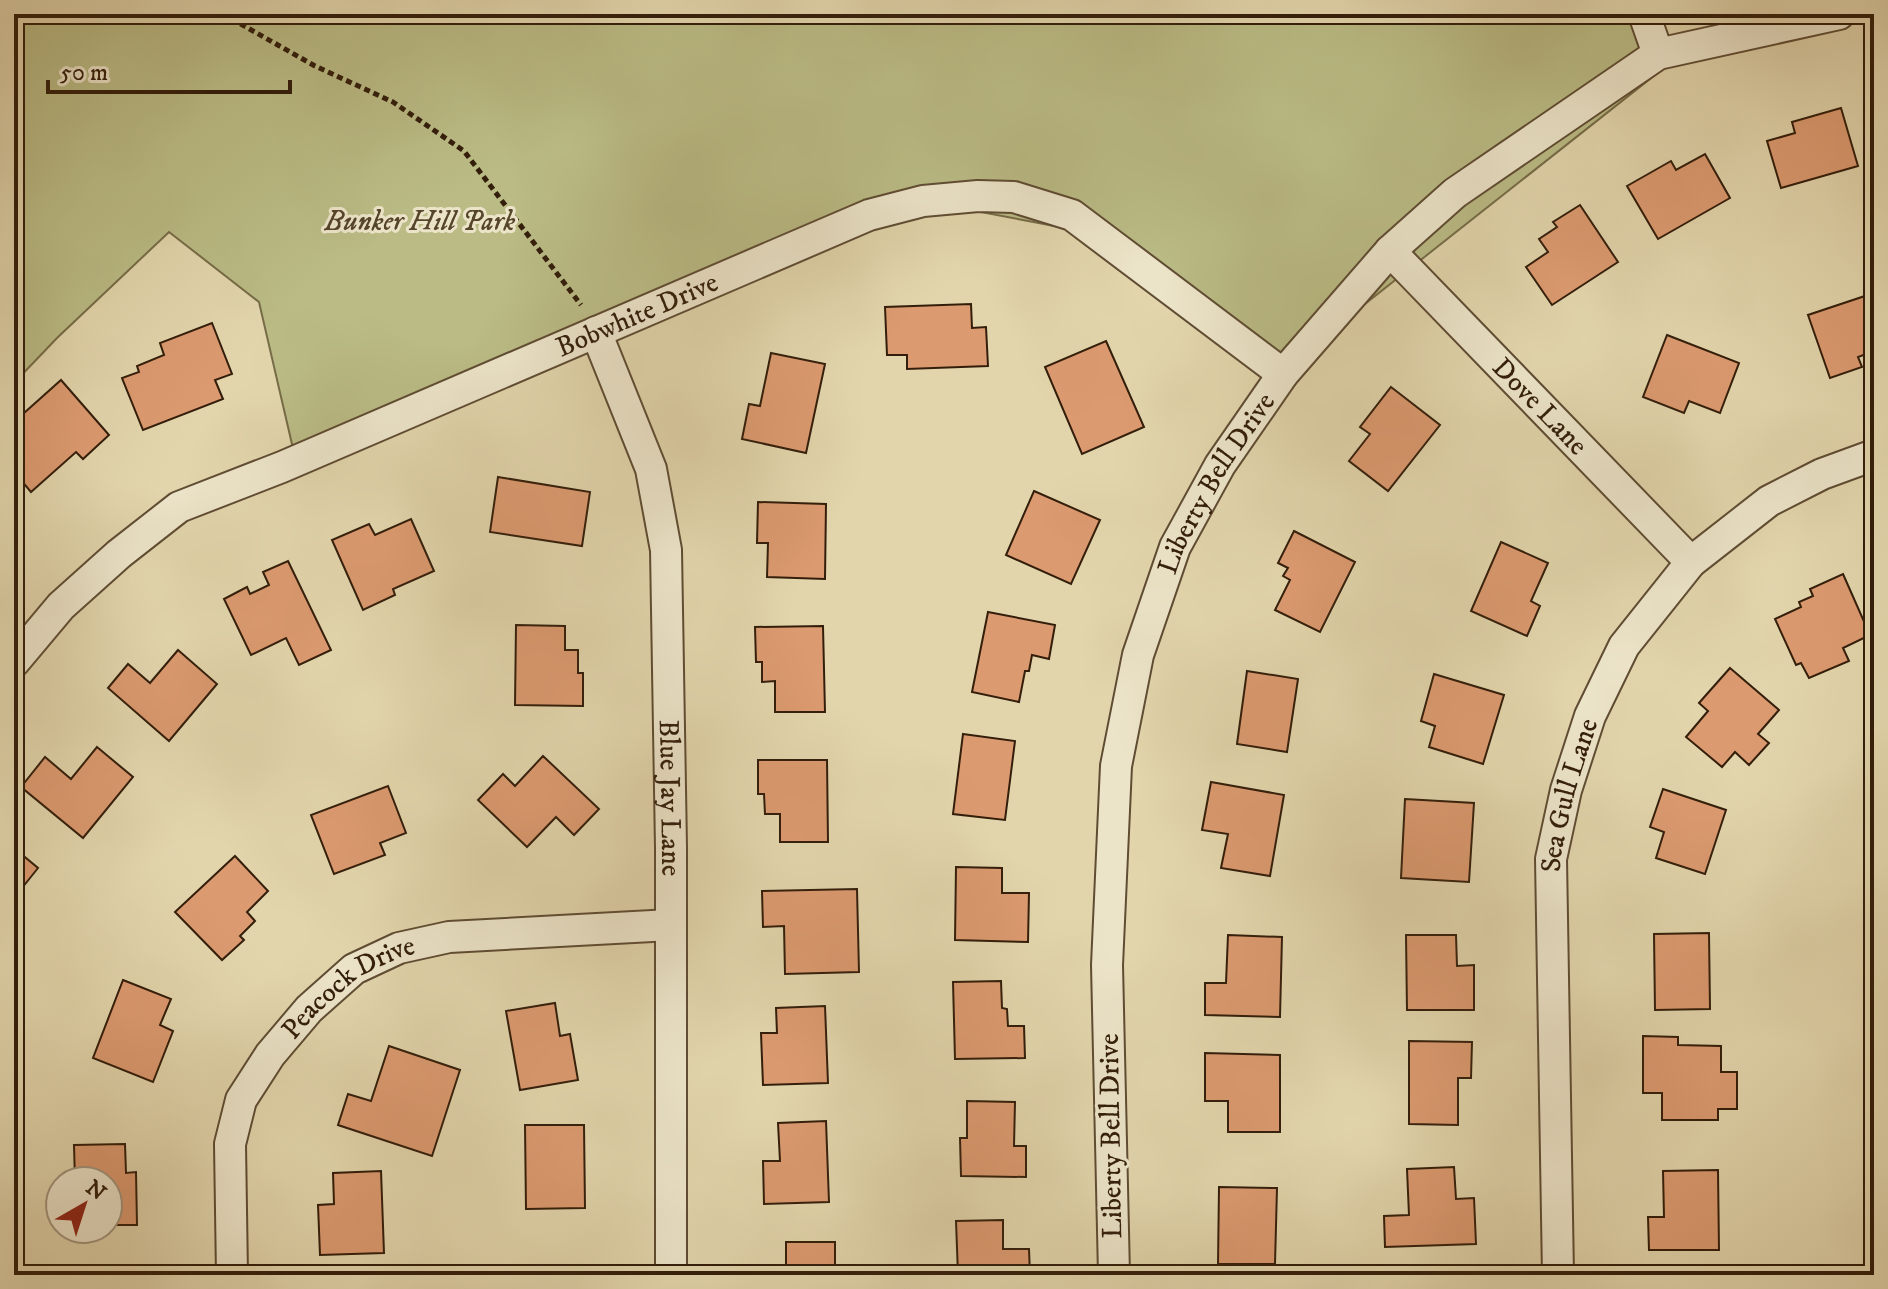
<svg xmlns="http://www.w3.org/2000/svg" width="1888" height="1289" font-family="'IM FELL DW Pica',serif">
  <rect width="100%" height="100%" fill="#e2d5ac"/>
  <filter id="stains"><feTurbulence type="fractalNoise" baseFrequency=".0025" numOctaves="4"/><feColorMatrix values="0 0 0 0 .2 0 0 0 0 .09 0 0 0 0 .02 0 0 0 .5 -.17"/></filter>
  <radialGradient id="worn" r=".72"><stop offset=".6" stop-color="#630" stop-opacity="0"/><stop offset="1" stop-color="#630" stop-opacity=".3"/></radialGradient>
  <polygon fill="#babb85" stroke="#766c48" stroke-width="2" points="14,14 1652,14 1679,56 1275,375 1065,228 923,201 298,470 259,302 169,232 57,338 14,383"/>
  <g fill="#dc9a70" stroke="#331e0b" stroke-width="2">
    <polygon points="1841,108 1858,166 1781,188 1767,141 1795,133 1792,122"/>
    <polygon points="1705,154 1730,198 1658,239 1627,186 1671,161 1676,170"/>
    <polygon points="1580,205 1618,262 1552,305 1526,267 1548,252 1539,239 1557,227 1553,222"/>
    <polygon points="1874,293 1874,351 1858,357 1862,367 1830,378 1808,315"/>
    <polygon points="971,304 972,328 986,327 988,366 907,369 907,355 887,355 885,307"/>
    <polygon points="212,323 232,374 215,380 223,399 143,430 122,378 139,372 137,366 164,355 160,343"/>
    <polygon points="1667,335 1739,363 1720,413 1689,401 1684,413 1643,397"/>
    <polygon points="1106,341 1144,427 1082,454 1045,367"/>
    <polygon points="771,353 825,364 806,453 742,439 749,404 760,406"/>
    <polygon points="61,380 109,435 83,459 76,452 31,492 14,472 14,422"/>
    <polygon points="1391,387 1440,425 1388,491 1349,461 1370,434 1360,427"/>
    <polygon points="498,477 590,492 582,546 490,532"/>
    <polygon points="1034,491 1100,520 1071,584 1006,555"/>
    <polygon points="758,502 826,504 825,579 767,577 768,543 757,543"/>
    <polygon points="411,519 434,571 393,589 395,595 363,610 332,540 369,524 375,535"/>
    <polygon points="1294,531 1355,562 1320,632 1275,610 1290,580 1283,576 1288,568 1278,563"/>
    <polygon points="1501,542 1548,563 1531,601 1540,606 1527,636 1471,611"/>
    <polygon points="288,561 331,650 299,665 286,638 251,655 224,599 247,587 250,594 269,585 263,572"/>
    <polygon points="1843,574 1870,635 1843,648 1849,661 1809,678 1801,663 1796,665 1775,619 1801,607 1799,602 1813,596 1810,589"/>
    <polygon points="988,612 1055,625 1049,659 1032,655 1029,671 1025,671 1019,702 972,692"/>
    <polygon points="516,625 565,626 565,650 578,650 578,673 583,673 583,706 515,705"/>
    <polygon points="823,626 825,712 775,712 775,681 762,682 762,662 756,662 755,627"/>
    <polygon points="178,650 217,684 169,741 108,688 128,664 150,683"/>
    <polygon points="1730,668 1779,710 1758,734 1769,743 1749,765 1735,752 1722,767 1686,737 1708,711 1699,703"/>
    <polygon points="1247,671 1298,679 1287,752 1237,744"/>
    <polygon points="1434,674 1504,695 1483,764 1429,747 1435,726 1421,721"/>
    <polygon points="963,734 1015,741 1005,820 953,814"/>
    <polygon points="97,747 133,777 83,838 21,787 45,757 71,779"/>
    <polygon points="543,756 599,809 574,835 556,817 527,847 478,800 503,774 515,786"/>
    <polygon points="758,760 827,760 828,842 780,842 780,814 765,814 764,794 758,794"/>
    <polygon points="1211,782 1284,795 1270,876 1221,868 1228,834 1202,830"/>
    <polygon points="388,786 406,833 380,843 385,855 334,874 311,815"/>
    <polygon points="1663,789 1726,810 1705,874 1656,858 1664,832 1650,827"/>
    <polygon points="1405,799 1474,803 1469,882 1401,878"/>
    <polygon points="14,848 38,868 14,898"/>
    <polygon points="235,856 268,891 247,912 255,921 240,936 244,940 222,960 175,912"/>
    <polygon points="956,867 1002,868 1002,893 1029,893 1028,942 955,940"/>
    <polygon points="857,889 859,972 785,974 784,926 763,927 762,891"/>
    <polygon points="1709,933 1710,1009 1655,1010 1654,934"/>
    <polygon points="1228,935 1282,937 1280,1017 1205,1015 1205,983 1226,983"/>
    <polygon points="1406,935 1456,935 1457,966 1474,965 1474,1010 1407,1010"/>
    <polygon points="123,980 171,999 160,1025 173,1031 153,1082 93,1058"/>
    <polygon points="1001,981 1002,1008 1007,1009 1008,1026 1024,1026 1025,1058 955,1059 953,982"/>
    <polygon points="555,1003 560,1036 570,1034 578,1080 520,1090 506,1011"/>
    <polygon points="825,1006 828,1083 763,1085 761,1033 777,1033 776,1008"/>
    <polygon points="1643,1036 1678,1037 1678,1045 1721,1046 1721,1072 1737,1072 1737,1109 1718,1109 1718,1120 1662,1120 1662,1093 1643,1093"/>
    <polygon points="1409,1041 1472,1042 1471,1078 1458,1078 1458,1125 1409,1124"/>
    <polygon points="389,1046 460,1070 432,1156 338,1125 348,1094 371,1101"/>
    <polygon points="1205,1053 1280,1055 1280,1132 1228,1132 1228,1101 1205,1101"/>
    <polygon points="967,1101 1015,1102 1014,1146 1026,1146 1026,1177 961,1176 960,1138 967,1138"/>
    <polygon points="826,1121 829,1202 764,1204 763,1161 780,1161 778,1123"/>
    <polygon points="525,1125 584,1125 585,1208 526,1209"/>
    <polygon points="125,1144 126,1173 136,1172 137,1225 108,1225 108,1181 75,1181 74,1145"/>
    <polygon points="1454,1167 1456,1199 1474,1198 1476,1244 1385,1247 1384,1216 1409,1215 1407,1169"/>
    <polygon points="1718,1170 1719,1250 1649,1250 1648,1217 1664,1217 1663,1171"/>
    <polygon points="381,1171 384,1253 320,1255 318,1205 334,1204 333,1173"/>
    <polygon points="1219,1187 1277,1188 1275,1264 1218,1264"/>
    <polygon points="1003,1220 1003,1249 1029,1249 1030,1275 958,1275 956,1221"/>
    <polygon points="786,1242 835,1242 835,1275 780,1275 786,1271"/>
  </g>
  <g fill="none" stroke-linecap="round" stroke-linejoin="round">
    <defs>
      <g id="street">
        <polyline points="1644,14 1658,54"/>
        <path id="s1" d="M1390,251L1691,562"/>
        <path id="s2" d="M596,332L651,469L666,550L671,848V1275"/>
        <path id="s3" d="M14,662L61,606L119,554L179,507L282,467L869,215L923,201L978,196L1014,197L1072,215L1283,374"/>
        <path id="s4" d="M232,1275L230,1144L241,1100L270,1055L309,1009L354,969L399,948L449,937L671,925"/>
        <path id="s5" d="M1114,1275L1107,965L1116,766L1138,655L1175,547L1220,465L1283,374L1390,251L1455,193L1658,54L1839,14"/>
        <path id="s6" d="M1558,1275L1551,859L1566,790L1590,716L1624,646L1691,562L1769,501L1822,474L1874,455"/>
      </g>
    </defs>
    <use href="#street" stroke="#5f4c33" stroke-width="34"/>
    <polyline stroke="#331e0b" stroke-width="5" stroke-dasharray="6 4" stroke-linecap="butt" points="223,14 315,66 393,102 464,151 581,305"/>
    <use href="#street" stroke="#ece4c9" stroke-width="30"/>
  </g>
  <g text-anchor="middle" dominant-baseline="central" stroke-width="6" stroke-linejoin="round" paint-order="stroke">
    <g font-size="28" font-style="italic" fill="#55452a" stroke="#ece4c9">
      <text x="420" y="221">Bunker Hill Park</text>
    </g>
    <g font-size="28" fill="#331e0b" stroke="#ece4c9">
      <text stroke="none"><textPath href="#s3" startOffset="724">Bobwhite Drive</textPath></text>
      <text stroke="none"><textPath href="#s1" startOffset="216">Dove Lane</textPath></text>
      <text stroke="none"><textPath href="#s5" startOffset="812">Liberty Bell Drive</textPath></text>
      <text stroke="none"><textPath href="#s6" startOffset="482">Sea Gull Lane</textPath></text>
      <text stroke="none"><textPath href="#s2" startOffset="478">Blue Jay Lane</textPath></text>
      <text stroke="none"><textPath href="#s4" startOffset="336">Peacock Drive</textPath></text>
      <text transform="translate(1111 1136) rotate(-91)">Liberty Bell Drive</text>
    </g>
  </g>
  <rect width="1888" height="1289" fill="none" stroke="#e2d5ac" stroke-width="48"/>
  <rect x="16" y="16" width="1856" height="1257" fill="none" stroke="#331e0b" stroke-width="4"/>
  <rect x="24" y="24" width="1840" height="1241" fill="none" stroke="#331e0b" stroke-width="2"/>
  <g transform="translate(84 1205) rotate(39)"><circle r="38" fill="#ece4c9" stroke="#a2957d" stroke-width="2"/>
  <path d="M0-6L14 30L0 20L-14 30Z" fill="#8f2418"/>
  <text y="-12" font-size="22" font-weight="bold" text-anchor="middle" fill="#331e0b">N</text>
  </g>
  <path d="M48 80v12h242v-12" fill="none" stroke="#331e0b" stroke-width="4"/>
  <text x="60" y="80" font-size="24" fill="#331e0b" stroke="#ece4c9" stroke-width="6" paint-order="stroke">50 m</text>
  <rect width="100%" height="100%" filter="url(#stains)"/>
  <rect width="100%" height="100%" fill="url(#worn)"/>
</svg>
